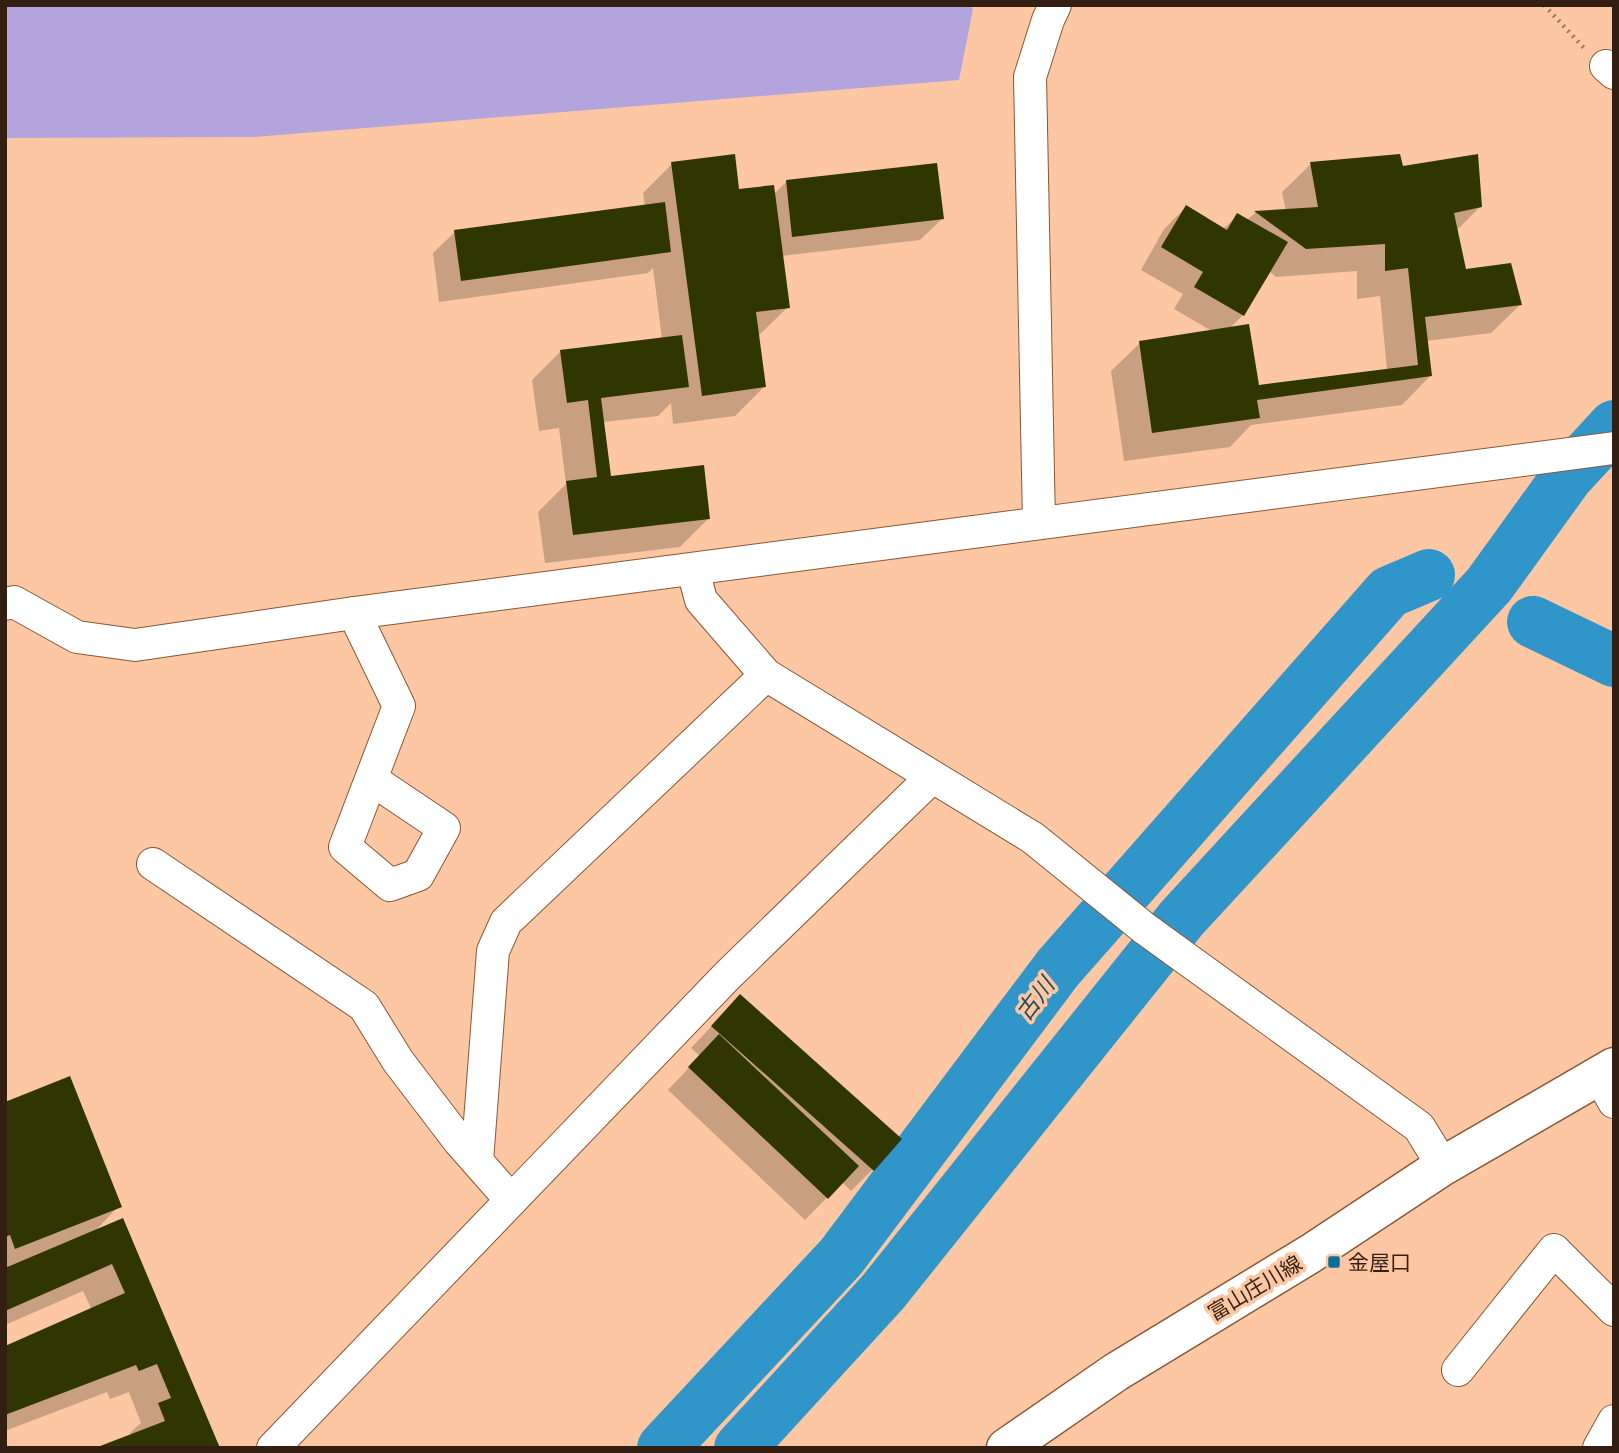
<svg xmlns="http://www.w3.org/2000/svg" width="1619" height="1453" font-family="Cabin,'Noto Sans JP',sans-serif">
  <rect width="100%" height="100%" fill="#fcc7a2"/>
  <polygon fill="#b3a4de" points="5,5 968,5 973,9 959,80 253,137 5,138"/>
  <g fill="#0003" fill-rule="evenodd">
    <polygon points="672,164 738,191 773,195 786,182 942,219 920,240 781,256 788,307 758,336 764,387 735,416 673,424 671,403 658,416 603,422 610,478 709,518 680,547 545,563 538,512 566,484 559,428 539,431 532,380 561,351 662,339 653,268 648,273 439,302 433,253 455,232 645,206 643,193"/>
    <path d="M1311,164L1401,168L1480,207L1456,231L1465,271L1520,305L1491,333L1426,341L1430,376L1402,405L1251,425L1230,447L1124,461L1111,371L1140,343L1212,331L1174,309L1183,294L1141,270L1164,229L1186,207L1223,229L1238,215L1247,220L1255,213L1286,211L1282,192ZM1269,271L1276,277L1357,271V299L1380,296L1387,370L1258,386L1229,329L1243,315Z"/>
    <polygon points="740,996 873,1169 851,1191 842,1182 805,1220 668,1090 700,1056 691,1048"/>
    <polygon points="5,1103 119,1206 94,1232 122,1221 219,1448 131,1435 130,1433 141,1423 129,1392 110,1399 107,1392 5,1431 5,1348 92,1310 83,1291 5,1325"/>
  </g>
  <g fill="none" stroke-linecap="round" stroke-linejoin="round">
    <g stroke="#3095c9" stroke-width="52">
      <polyline points="1533,622 1614,661"/>
      <polyline points="663,1448 841,1257 1058,968 1389,592 1429,575"/>
      <polyline points="740,1448 883,1292 1182,918 1489,585 1567,477 1614,426"/>
    </g>
  </g>
  <g fill="#303601">
    <polygon points="735,154 739,189 774,185 790,308 756,312 766,387 702,396 671,162"/>
    <polygon points="1400,154 1403,166 1478,154 1482,207 1454,213 1466,269 1511,263 1522,305 1425,317 1432,376 1257,400 1260,418 1152,433 1139,341 1249,324 1259,385 1418,365 1408,268 1385,271 1385,244 1306,249 1254,211 1318,207 1310,162"/>
    <polygon points="937,163 944,219 792,237 786,180"/>
    <polygon points="665,202 671,252 461,281 454,230"/>
    <polygon points="1186,205 1227,230 1237,213 1288,242 1244,316 1194,287 1203,272 1161,247"/>
    <polygon points="682,335 689,387 601,398 611,476 704,465 710,519 573,535 566,481 597,477 588,400 567,403 560,350"/>
    <polygon points="740,994 902,1139 874,1171 711,1026"/>
    <polygon points="719,1034 859,1166 828,1199 688,1067"/>
    <polygon points="70,1076 122,1207 15,1249 10,1235 5,1237 5,1102"/>
    <polygon points="123,1218 220,1448 95,1448 165,1421 158,1403 171,1398 157,1364 139,1371 136,1365 5,1415 5,1346 125,1293 112,1264 5,1311 5,1268"/>
  </g>
  <g fill="none" stroke-linecap="round" stroke-linejoin="round">
    <defs>
      <g id="minor">
        <polyline points="1606,66 1614,73"/>
        <polyline points="1039,523 1030,77 1048,20 1055,5"/>
        <polyline points="693,570 701,600 766,675 1033,838 1144,928 1419,1127 1443,1166"/>
        <polyline points="5,604 14,602 77,637 135,645 354,613 1614,448"/>
        <polyline points="354,613 399,706 345,847 390,885 418,875 444,828 371,779"/>
        <polyline points="153,864 364,1006 398,1061 459,1141 511,1200"/>
        <polyline points="1599,1075 1614,1102"/>
        <polyline points="477,1161 493,951 506,922 766,675"/>
        <polyline points="1458,1370 1554,1250 1614,1310"/>
        <polyline points="273,1448 727,976 932,777"/>
        <polyline points="1599,1448 1614,1421"/>
      </g>
      <polyline id="primary" points="1006,1448 1116,1372 1310,1254 1443,1166 1614,1067"/>
    </defs>
    <use href="#minor" stroke="#865836" stroke-width="34"/>
    <use href="#primary" stroke="#865836" stroke-width="41"/>
    <polyline stroke="#9e785e" stroke-width="4.5" stroke-dasharray="2 5" stroke-linecap="butt" points="1544,5 1584,48"/>
    <use href="#minor" stroke="#fff" stroke-width="32"/>
    <use href="#primary" stroke="#fff" stroke-width="38"/>
  </g>
  <rect fill="#086f9c" stroke="#fcc7a2" stroke-width="2.5" x="1327" y="1255" width="14" height="14" rx="3.5"/>
  <g text-anchor="middle" dominant-baseline="central" stroke-width="7" stroke-linejoin="round" paint-order="stroke">
    <g font-size="21" fill="#331f11" stroke="#fcc7a2" text-anchor="start">
      <text x="1348" y="1262">金屋口</text>
    </g>
    <g font-size="21" fill="#331f11" stroke="#fcc7a2">
      <text transform="translate(1255 1288) rotate(-31)">富山庄川線</text>
    </g>
    <g font-size="23" font-style="italic" fill="#224a61" stroke="#fcc7a2">
      <text transform="translate(1035 999) rotate(-53)">古川</text>
    </g>
  </g>
  <rect width="1619" height="1453" fill="none" stroke="#331f11" stroke-width="14"/>
</svg>
